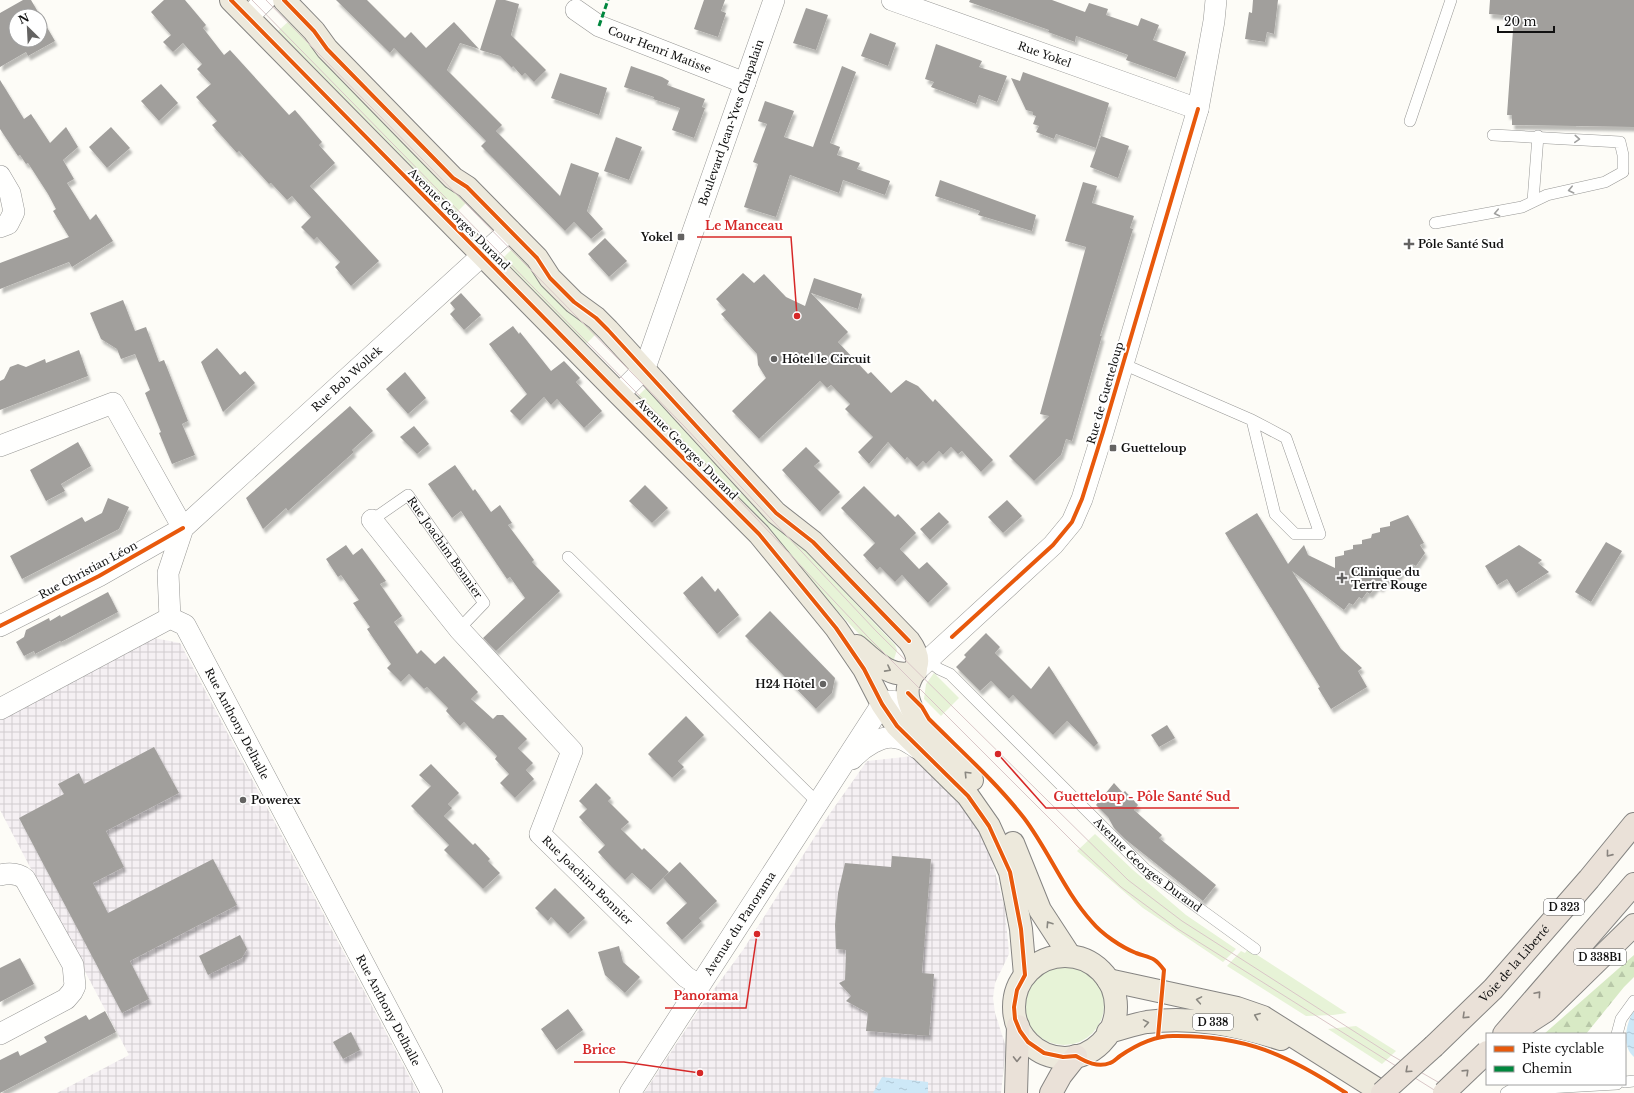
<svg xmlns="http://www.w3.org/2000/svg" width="1634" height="1093" font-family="'Libre Baskerville',serif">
  <defs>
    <pattern id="industrial-grid" width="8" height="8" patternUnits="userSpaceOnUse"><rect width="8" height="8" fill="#f5f0f3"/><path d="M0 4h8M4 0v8" fill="none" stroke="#d1cdcf"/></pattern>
    <pattern id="forest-firs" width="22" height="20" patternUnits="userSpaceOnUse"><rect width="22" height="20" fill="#d8eac5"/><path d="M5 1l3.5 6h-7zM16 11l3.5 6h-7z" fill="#b8c8a8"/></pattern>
    <pattern id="water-ripples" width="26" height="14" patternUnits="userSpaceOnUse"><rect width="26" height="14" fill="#cde8f7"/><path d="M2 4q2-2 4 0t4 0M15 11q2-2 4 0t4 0" fill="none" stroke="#afc6d3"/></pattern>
    <filter id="shadow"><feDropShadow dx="2.5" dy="4.5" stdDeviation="1" flood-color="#0004"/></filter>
  </defs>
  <rect width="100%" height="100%" fill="#fdfcf7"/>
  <g fill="url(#industrial-grid)">
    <polygon points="154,638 180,643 418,1093 57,1093 129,1055 0,810 0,720"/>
    <polygon points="914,756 964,800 986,839 1005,909 1009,954 995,983 993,998 995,1013 1006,1047 1001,1093 644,1093 698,1011 743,950 826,819 867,761"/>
  </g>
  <g fill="#e7f3d7">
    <polygon points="289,21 467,202 457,212 278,31"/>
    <polygon points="512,249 596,334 586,344 502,259"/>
    <polygon points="649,385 895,645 897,650 894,659 888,661 875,651 637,397"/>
    <polygon points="934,673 959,698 941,716 924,699 926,684"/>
    <polygon points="1095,834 1133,870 1186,915 1236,949 1223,962 1143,908 1077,851"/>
    <polygon points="1248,949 1347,1013 1333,1015 1306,1016 1227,966 1241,951 1245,953"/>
    <circle cx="1064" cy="1005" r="40"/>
    <polygon points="1356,1026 1396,1051 1382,1064 1328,1029"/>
  </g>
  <polygon fill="url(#forest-firs)" points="1634,955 1634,977 1624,987 1586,1034 1544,1034"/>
  <g fill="url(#water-ripples)">
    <path d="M1634,1010V1057C1621,1046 1626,1023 1634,1010Z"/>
    <polygon points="882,1077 928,1082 928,1093 873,1093"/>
  </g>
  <g fill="#a19f9c" fill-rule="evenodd" filter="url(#shadow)">
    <path d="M23,0H31L55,41L28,56L26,52L0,67V13ZM16,16H40V40H16Z"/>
    <polygon points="164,0 185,0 206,25 203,28 224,55 230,50 289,115 295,110 322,142 319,145 335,163 310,186 379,261 351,286 335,267 340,262 317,237 314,240 301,227 311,217 292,196 287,200 271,183 269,184 239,151 237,153 212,125 217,121 196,97 211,84 197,69 202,64 183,43 173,52 163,42 171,35 151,12"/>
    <polygon points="336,0 367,0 405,38 411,32 426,48 454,22 479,49 460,43 447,70 502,125 496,131 560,196 571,163 599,173 587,211 603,229 591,239 574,222 565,231 481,146 486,141 425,79 394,48 390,53"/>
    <polygon points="496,0 505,0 519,4 511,35 546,70 534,82 525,73 522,76 513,66 512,68 500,56 480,50"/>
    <polygon points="704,0 725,0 721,11 726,13 718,37 694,29"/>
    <polygon points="970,0 1052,0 1085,12 1089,3 1108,9 1106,15 1138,26 1141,18 1159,25 1153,40 1186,52 1176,78 1126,60 1128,55 1076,36 1075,42 1048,32 1049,30 969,2"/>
    <polygon points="1253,0 1278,0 1274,34 1267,32 1265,42 1245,39 1249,12 1252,13"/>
    <polygon points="1490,0 1634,0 1634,127 1512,125 1512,115 1507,115 1514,16 1489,14"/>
    <polygon points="806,8 828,15 816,50 793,43"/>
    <polygon points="870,33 896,43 888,66 861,56"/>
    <polygon points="936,44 982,61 979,67 1007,76 997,102 979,95 976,104 931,87 934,82 925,79"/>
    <polygon points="631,66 662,77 669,81 667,85 705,99 702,107 705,108 694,138 672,130 680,108 653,99 654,97 624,87"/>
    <polygon points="842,66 856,72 830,143 840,147 837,155 860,163 857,169 890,181 885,195 843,180 839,193 790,175 776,217 744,207 758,164 753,162 767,124 758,121 765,101 794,111 784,137 813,147"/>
    <polygon points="1023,72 1109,103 1096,148 1056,134 1054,139 1036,132 1039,126 1033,124 1036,116 1033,115 1033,112 1026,110 1011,78 1020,81"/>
    <polygon points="560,73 607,88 599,115 551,98"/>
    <polygon points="0,80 24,119 31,114 50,143 66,127 78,147 63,160 74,179 67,183 90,220 96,214 113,241 72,267 69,262 0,289 0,263 69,237 53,211 56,209 48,194 28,163 26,164 20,155 18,156 0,129"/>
    <polygon points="161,84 178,103 159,121 141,101"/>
    <polygon points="111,127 130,148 107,168 89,147"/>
    <polygon points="1101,136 1129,146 1118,178 1090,167"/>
    <polygon points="616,137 642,147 629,180 604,171"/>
    <polygon points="940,180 1036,215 1032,231 978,215 980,211 935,196"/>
    <polygon points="1083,182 1097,186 1092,203 1134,216 1130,228 1133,229 1100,336 1102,336 1072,441 1066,439 1061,455 1034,481 1009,456 1049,416 1040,414 1086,247 1065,241"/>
    <polygon points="605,238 627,261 609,277 588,254"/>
    <polygon points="743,273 754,283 764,274 786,297 805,306 814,278 862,294 858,309 811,293 848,332 838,342 868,374 871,372 891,393 906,380 918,386 933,402 935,399 993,460 981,472 962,451 958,454 951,447 943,455 939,451 926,464 923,461 917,467 907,457 905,460 888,442 869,464 858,452 873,437 845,409 850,404 831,385 827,388 820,381 759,439 732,411 766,378 758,365 757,354 721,314 726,310 716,299"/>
    <polygon points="461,293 481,315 464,330 450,314 455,309 450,303"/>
    <polygon points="123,300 135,331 146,327 159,362 164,360 188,421 182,424 195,455 172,464 159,433 161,432 145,393 150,390 135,354 121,359 117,349 101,339 90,313"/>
    <polygon points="513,326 519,334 520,332 551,371 564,361 580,378 576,382 602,411 584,428 557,399 551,405 544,397 520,421 510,411 527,394 489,344"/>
    <polygon points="217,348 240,375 245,371 255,383 223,412 201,362"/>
    <polygon points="79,350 88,376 0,410 0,381 4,379 10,367 18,364 26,367 45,359 46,363"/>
    <polygon points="405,372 426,398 408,414 386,389"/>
    <polygon points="350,406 373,431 352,450 354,452 288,511 286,508 263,529 246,498"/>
    <polygon points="414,426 429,444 417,454 400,437"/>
    <polygon points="78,442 91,466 61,484 65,491 46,501 30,470"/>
    <polygon points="806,447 820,461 814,466 840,492 820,512 782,470"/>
    <polygon points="455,465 473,491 475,489 491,512 500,505 512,523 508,525 534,560 532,562 560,591 496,651 483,638 525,598 510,577 507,579 461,511 452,518 428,484"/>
    <polygon points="645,485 668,508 652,523 629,501"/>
    <polygon points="864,486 895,517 898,514 916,533 900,549 919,569 927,562 948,584 928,603 902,575 895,582 880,567 877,570 863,555 875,543 841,508"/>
    <polygon points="108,498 129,507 119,529 22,579 10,556 82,517 85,522 102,513"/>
    <polygon points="1007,500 1022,516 1003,533 988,517"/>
    <polygon points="939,512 949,522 930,540 920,529"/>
    <polygon points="1257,513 1288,564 1304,545 1308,555 1335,568 1335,557 1344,555 1344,551 1353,549 1353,545 1362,544 1362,540 1371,538 1372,534 1380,532 1380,528 1390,526 1390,522 1408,515 1424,543 1420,545 1425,553 1416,566 1412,564 1407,571 1403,570 1398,577 1394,575 1389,582 1386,580 1381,588 1377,586 1370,594 1367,592 1362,599 1359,597 1353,605 1349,603 1344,610 1292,571 1341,649 1362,668 1358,671 1367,687 1331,709 1318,688 1320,687 1225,533"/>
    <polygon points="1606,542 1622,551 1591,602 1575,592"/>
    <polygon points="346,545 353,555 362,548 386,581 380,584 402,616 394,622 417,654 421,650 435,664 444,656 478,692 471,699 493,719 497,715 503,715 527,739 518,748 533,763 526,770 534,779 515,798 500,783 509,774 495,759 497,756 464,722 460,726 446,711 448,708 427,687 424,689 409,674 401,682 387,668 391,664 367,629 370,627 353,603 359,600 341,575 338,577 326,559"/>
    <polygon points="1519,545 1542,560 1538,563 1549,572 1516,593 1507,579 1497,585 1485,566"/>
    <polygon points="702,576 715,592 718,588 739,615 717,634 683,593"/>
    <polygon points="108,592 118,612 61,642 60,641 35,654 34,651 24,656 16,642 24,637 26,630 49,618 50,621 60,615 61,617"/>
    <polygon points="770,611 835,678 832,693 816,709 745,636"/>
    <polygon points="986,633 1000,647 995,653 1031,689 1049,666 1098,743 1094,747 1067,721 1053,735 1013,695 1009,699 991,681 980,691 956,667 966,657 964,655"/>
    <polygon points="686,716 704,735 678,761 684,767 672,778 648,754"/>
    <polygon points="1167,725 1175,738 1159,747 1151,735"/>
    <polygon points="154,747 179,793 106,831 124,867 93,883 108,913 213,859 237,905 130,961 149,999 122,1013 19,818 64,794 58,784 79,773 84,784"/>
    <polygon points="431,764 459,793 448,804 452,808 444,816 473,845 475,843 490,859 488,861 500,873 483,889 444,850 449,845 411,806 431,786 419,775"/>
    <polygon points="596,783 611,798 608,801 629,822 621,829 642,850 644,848 669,872 651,890 632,873 625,880 610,865 598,852 605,845 579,817 587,809 579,801"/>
    <polygon points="1114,783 1123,793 1125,791 1138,805 1134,810 1162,835 1159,838 1216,885 1203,901 1125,839 1114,828 1108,817 1096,805"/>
    <polygon points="892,856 931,859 922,973 934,974 929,1036 866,1031 868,1013 846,1001 851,996 839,983 845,980 846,950 836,949 835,925 838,893 845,863 891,867"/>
    <polygon points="680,862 717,901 699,918 702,921 682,940 666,923 687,903 663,878"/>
    <polygon points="555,888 585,918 568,934 551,917 548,921 535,908"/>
    <polygon points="240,935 247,949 242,958 208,975 199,956"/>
    <polygon points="619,946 623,962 640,977 625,993 605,975 598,952"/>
    <polygon points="20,958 34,984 0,1002 0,968"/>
    <polygon points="568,1009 583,1030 556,1050 541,1029"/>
    <polygon points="105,1011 116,1032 0,1093 0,1060 18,1051 20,1056 47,1042 44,1037 86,1015 89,1020"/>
    <polygon points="351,1032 360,1050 343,1059 333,1042"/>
  </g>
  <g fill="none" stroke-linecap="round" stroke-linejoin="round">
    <defs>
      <g id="lane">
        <polyline points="1410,121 1451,0"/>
        <polyline points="1533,201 1538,136"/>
        <polyline points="1435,223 1522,207 1547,195 1605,182 1623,172 1623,155 1620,142 1493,135"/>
        <polyline points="1123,364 1252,420 1275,514 1295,534 1320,534 1286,438 1252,420"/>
        <path id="s1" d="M372,520L408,495L484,603L459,629"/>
        <polyline points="568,557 818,803"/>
        <path id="s2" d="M925,658L939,669L950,674L1145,869L1255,949"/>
        <polyline points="1617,1034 1621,1019 1634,1001"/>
        <polyline points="1625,1082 1634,1081"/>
        <polyline points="1506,1093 1511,1090 1617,1084"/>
      </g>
      <g id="street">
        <path id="s3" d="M892,0L1198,109"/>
        <path id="s4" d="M576,10L599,26L745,83"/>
        <polyline points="248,17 265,0"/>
        <polyline points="0,176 10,193 14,212 8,224 0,227"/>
        <path id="s5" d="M619,394L645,368L774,0"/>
        <polyline points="0,446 113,403 183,528 99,576 0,626"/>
        <path id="s6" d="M372,520L459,629L572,751L540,834L686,977L699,985"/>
        <path id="s7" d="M170,618L168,573L183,528L510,230"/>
        <polyline points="916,671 1053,545 1072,522 1082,499 1103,432 1198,109 1214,21 1216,0"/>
        <path id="s8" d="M0,709L170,618L185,625L432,1093"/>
        <path d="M852,759C862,748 882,734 897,738C905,739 911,744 917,748"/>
        <path d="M0,875C9,873 18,873 25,879L73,965L75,986L72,992L66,999L0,1034"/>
        <path id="s9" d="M630,1093L882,704C895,695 906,709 915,718"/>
      </g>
      <g id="primary">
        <polyline points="231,0 619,394 759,534 836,628 864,669 882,704 897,726 968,796 989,826 1010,872 1021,929 1025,975"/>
        <path d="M284,0L314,31L327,49L453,178L467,187L537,258L550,278L574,302L596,318L608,330L776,513L813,542L909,641C931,671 901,673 909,701C917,731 951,757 972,780"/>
        <path d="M857,646C872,659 893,682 916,671"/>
        <polyline points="1013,843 1040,910 1070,956"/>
        <circle cx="1065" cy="1007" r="51"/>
        <polyline points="1108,980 1237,1008 1263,1017 1383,1093"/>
        <path d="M1108,1032C1121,1029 1134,1024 1147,1022C1193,1016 1237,1025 1281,1039"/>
      </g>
      <g id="highway">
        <polyline points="1518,1029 1546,1011 1634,925"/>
        <polyline points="1504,1034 1634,884"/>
        <path id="s10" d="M1434,1046L1493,989L1589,879L1634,824"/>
        <polyline points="1016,1093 1018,1026"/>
        <polyline points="1051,1093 1061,1075 1076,1056"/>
      </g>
    </defs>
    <use href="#lane" stroke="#979795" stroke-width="12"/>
    <use href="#street" stroke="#979795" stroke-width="22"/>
    <use href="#primary" stroke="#858482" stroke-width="24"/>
    <use href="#highway" stroke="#858482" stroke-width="24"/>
    <use href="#lane" stroke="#fffffe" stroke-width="11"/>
    <use href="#street" stroke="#fffffe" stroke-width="21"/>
    <use href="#primary" stroke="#ede9dc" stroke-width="22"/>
    <use href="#highway" stroke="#eae1d8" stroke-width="22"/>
    <g stroke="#d9c6c7" stroke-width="1">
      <polyline points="252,0 675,432 868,637 1076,845 1121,887 1178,929 1439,1093"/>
      <polyline points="266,0 683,425 876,631 1128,880 1182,921 1391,1055 1457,1093"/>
    </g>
    <defs>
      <g id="highway-bridge">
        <polyline points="1382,1093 1434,1046"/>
        <polyline points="1444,1093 1487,1052"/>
      </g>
    </defs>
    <use href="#highway-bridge" stroke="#858482" stroke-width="24" stroke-linecap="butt"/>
    <use href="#highway-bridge" stroke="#eae1d8" stroke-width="22"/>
    <polyline stroke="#00873e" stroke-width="3" stroke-dasharray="6 3" stroke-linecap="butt" points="599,26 608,0"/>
    <defs>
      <g id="cycleway">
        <path d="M231,0L619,394L759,534L836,628L864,669L882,704L897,726L968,796L989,826L1010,872L1021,929L1025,975L1017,990L1014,1007L1015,1019L1020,1031L1028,1042L1044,1053L1063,1057L1076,1056C1086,1062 1098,1068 1110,1063C1114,1062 1117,1058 1120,1056C1136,1045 1154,1036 1173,1036C1245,1035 1288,1055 1346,1093"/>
        <polyline points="284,0 314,31 327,49 453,178 467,187 537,258 550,278 574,302 596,318 608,330 776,513 813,542 909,641"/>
        <polyline points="0,626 99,576 183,528"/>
        <polyline points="952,637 1053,545 1072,522 1082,499 1103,432 1198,109"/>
        <path d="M908,693L922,707L929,719C961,751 996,782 1024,818C1049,851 1064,891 1092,922C1102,934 1121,947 1136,953C1150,958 1154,956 1164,970L1158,1037"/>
      </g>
    </defs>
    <use href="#cycleway" stroke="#fff" stroke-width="6"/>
    <use href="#cycleway" stroke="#e8590c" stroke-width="4"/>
  </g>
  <defs><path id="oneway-chevron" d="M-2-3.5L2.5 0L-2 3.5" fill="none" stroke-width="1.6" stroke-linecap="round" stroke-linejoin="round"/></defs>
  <g stroke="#a0a09f">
    <use href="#oneway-chevron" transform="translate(1577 139) rotate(4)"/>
    <use href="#oneway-chevron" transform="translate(1571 190) rotate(167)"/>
    <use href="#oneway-chevron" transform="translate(1497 213) rotate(168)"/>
  </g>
  <g stroke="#8a8881">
    <use href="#oneway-chevron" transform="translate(888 669) rotate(28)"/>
    <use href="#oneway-chevron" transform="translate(967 774) rotate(-134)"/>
    <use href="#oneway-chevron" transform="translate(1049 924) rotate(-123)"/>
    <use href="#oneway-chevron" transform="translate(1199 1000) rotate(-170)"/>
    <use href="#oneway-chevron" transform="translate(1257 1016) rotate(-158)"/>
    <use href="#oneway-chevron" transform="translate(1146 1023) rotate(-10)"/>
  </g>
  <g stroke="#88837e">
    <use href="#oneway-chevron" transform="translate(1609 854) rotate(129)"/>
    <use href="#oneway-chevron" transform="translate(1538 994) rotate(-49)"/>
    <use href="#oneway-chevron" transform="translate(1465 1016) rotate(136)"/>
    <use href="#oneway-chevron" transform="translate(1017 1059) rotate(91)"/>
    <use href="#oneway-chevron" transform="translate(1408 1070) rotate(138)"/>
    <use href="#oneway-chevron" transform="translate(1466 1072) rotate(-44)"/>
  </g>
  <g fill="#646362" stroke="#fff" stroke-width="1.5">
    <rect x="677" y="233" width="8" height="8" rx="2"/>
    <path d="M1407 238h4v4h4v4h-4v4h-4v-4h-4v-4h4z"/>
    <circle cx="774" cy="359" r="4"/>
    <rect x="1109" y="444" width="8" height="8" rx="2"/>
    <path d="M1340 572h4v4h4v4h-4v4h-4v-4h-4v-4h4z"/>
    <circle cx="823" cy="684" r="4"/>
    <circle cx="243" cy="800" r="4"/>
  </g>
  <g text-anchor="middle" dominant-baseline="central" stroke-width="4" stroke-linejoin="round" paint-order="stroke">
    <g fill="#fff" stroke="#585858" stroke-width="1">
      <rect x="1544" y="899" width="40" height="16" rx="3"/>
      <rect x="1574" y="949" width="52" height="16" rx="3"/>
      <rect x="1193" y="1014" width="40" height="16" rx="3"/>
    </g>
    <g font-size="10" font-weight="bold" fill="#111">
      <text x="1564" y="907">D 323</text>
      <text x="1600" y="957">D 338B1</text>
      <text x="1213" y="1022">D 338</text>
    </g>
    <g font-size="11" fill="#111" stroke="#fff">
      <text stroke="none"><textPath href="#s4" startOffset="93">Cour Henri Matisse</textPath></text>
      <text stroke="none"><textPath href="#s3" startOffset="162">Rue Yokel</textPath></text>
      <text stroke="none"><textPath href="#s5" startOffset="297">Boulevard Jean-Yves Chapalain</textPath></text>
      <text transform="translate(459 219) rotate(45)">Avenue Georges Durand</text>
      <text stroke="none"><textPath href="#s7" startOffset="314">Rue Bob Wollek</textPath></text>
      <text transform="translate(1105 393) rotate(-74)">Rue de Guetteloup</text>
      <text transform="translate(687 449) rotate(45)">Avenue Georges Durand</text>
      <text stroke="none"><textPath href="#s1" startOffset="108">Rue Joachim Bonnier</textPath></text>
      <text transform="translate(88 570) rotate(-28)">Rue Christian Léon</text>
      <text stroke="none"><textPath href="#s8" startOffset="321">Rue Anthony Delhalle</textPath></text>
      <text stroke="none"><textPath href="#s2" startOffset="305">Avenue Georges Durand</textPath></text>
      <text stroke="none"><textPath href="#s6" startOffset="461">Rue Joachim Bonnier</textPath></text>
      <text stroke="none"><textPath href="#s9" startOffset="202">Avenue du Panorama</textPath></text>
      <text stroke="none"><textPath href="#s10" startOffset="115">Voie de la Liberté</textPath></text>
      <text stroke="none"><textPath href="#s8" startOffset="645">Rue Anthony Delhalle</textPath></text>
    </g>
    <g font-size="11" font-weight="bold" fill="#111" stroke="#fff" text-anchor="start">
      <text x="673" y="237" text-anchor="end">Yokel</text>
      <text x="1418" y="244">Pôle Santé Sud</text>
      <text x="782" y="359">Hôtel le Circuit</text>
      <text x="1121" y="448">Guetteloup</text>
      <text x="1351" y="572">Clinique du<tspan x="1351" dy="13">Tertre Rouge</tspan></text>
      <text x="815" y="684" text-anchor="end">H24 Hôtel</text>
      <text x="251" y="800">Powerex</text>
    </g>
  </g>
  <path fill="none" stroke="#d62828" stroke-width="1.5" d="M797 316L791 237H697M998 754L1046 808H1239M757 934L746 1008H665M700 1073L624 1062H574"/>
  <g fill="#d62828" stroke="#fff" stroke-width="1.5">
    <circle cx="797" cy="316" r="4"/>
    <circle cx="998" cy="754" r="4"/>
    <circle cx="757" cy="934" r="4"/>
    <circle cx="700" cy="1073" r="4"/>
  </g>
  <g font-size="12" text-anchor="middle" font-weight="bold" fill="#d62828" stroke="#fff" stroke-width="4" stroke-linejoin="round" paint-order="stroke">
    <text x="744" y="230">Le Manceau</text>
    <text x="1142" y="801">Guetteloup - Pôle Santé Sud</text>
    <text x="706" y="1000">Panorama</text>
    <text x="599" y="1054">Brice</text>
  </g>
  <rect x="1486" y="1033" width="140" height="52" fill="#ffffff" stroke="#a0a0a0"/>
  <rect x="1494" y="1046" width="20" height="6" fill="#e8590c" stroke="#a0a0a0"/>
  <text x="1522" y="1053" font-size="12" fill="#111111">Piste cyclable</text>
  <rect x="1494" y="1066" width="20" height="6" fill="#00873e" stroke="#a0a0a0"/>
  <text x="1522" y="1073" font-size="12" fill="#111111">Chemin</text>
  <g transform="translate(28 28) rotate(336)"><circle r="19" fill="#ffffff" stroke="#a0a0a0"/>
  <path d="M0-3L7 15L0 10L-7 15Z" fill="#646362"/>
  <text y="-6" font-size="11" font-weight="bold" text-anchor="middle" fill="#111111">N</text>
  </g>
  <path d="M1498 26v6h56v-6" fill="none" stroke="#111111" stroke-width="2"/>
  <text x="1504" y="26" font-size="12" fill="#111111" stroke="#ffffff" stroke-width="3" paint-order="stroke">20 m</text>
</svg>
